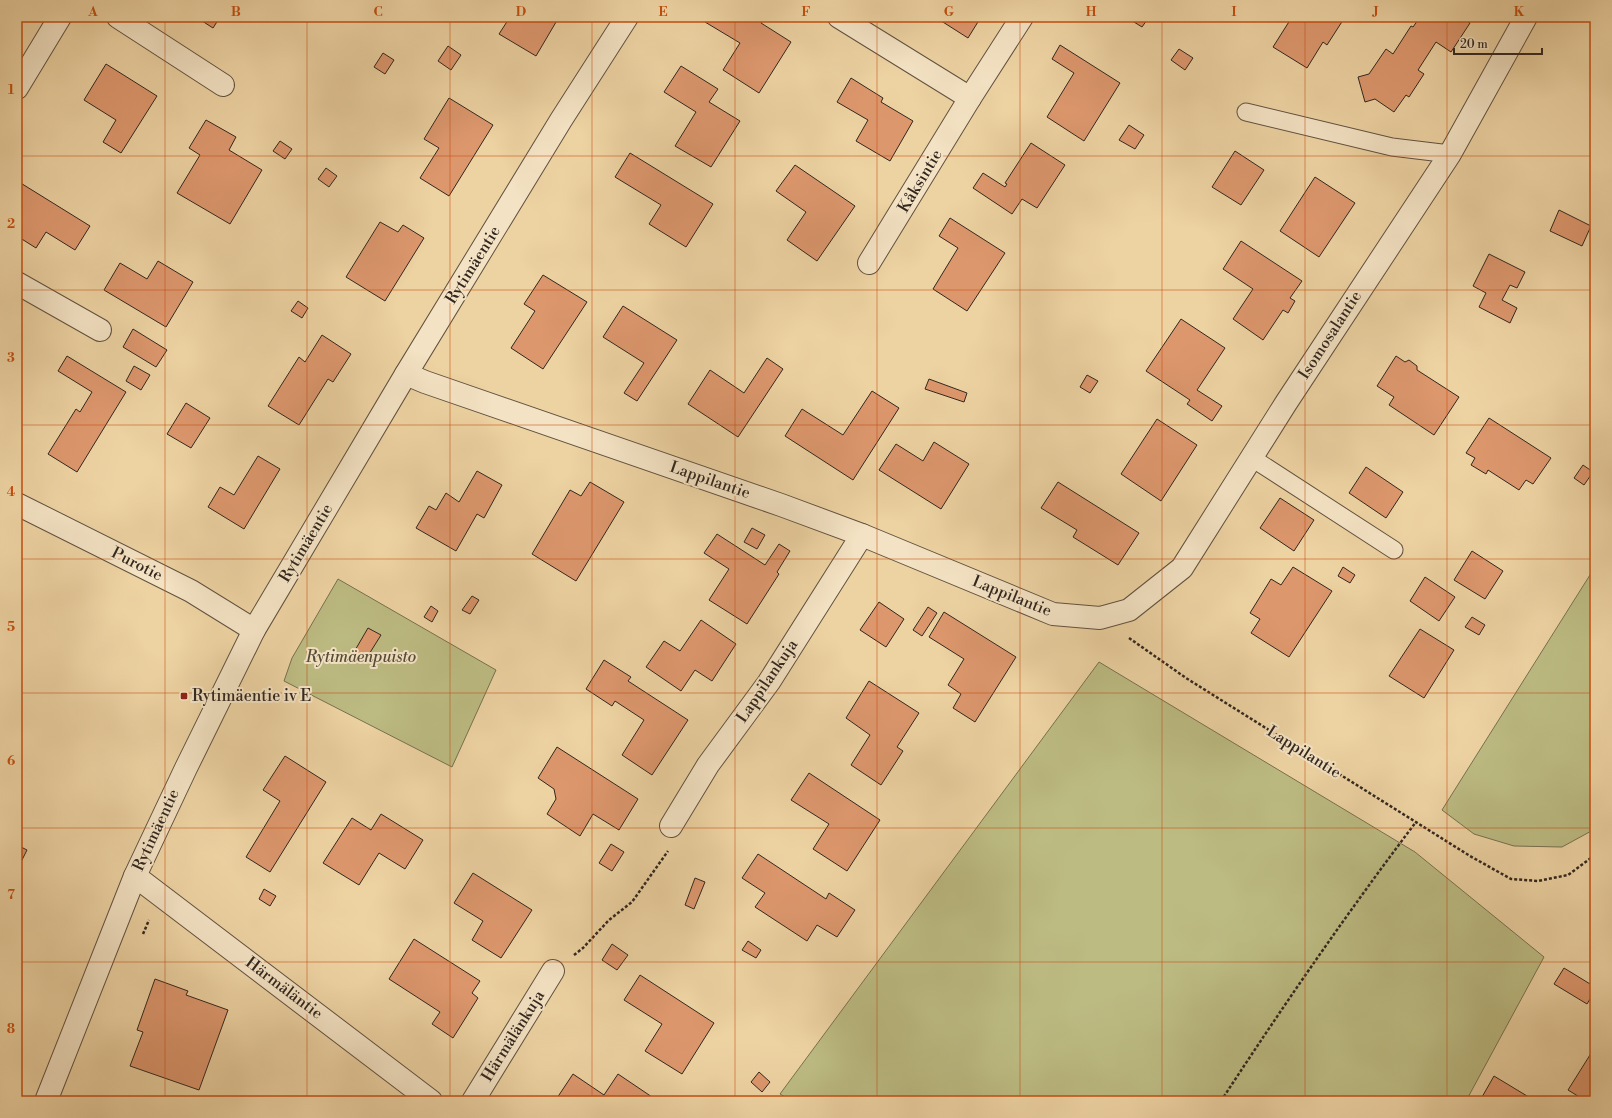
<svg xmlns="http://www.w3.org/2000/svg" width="1612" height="1118" font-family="'Libre Bodoni',serif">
  <rect width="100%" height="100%" fill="#edd2a2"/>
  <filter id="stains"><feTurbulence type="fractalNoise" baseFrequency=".005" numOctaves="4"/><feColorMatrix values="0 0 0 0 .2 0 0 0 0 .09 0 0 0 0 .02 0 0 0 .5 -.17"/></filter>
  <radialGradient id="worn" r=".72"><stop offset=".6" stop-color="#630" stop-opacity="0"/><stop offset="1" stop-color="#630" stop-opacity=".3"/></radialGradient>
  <g fill="#bcbb82" stroke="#777150">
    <polygon points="1595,567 1595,829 1562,847 1514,846 1474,834 1442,810"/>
    <polygon points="338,579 496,670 452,767 284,681 292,658"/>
    <polygon points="1099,662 1415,852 1544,957 1466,1101 792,1101 780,1094"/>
  </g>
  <g fill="#dd976d" stroke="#32271f">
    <polygon points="200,17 220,17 213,28 199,19"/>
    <polygon points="510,17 559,17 536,56 499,34"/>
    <polygon points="708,17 759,17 763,19 761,23 791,42 759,93 723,70 740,43 705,22"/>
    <polygon points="935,17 981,17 968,38"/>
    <polygon points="1126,17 1149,17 1142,27"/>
    <polygon points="1292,17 1345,17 1327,45 1323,42 1307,68 1273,47"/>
    <polygon points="1420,17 1469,17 1467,21 1470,23 1451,52 1436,42 1418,70 1424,74 1409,97 1406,95 1394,112 1375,99 1365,102 1358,77 1369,74 1386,49 1393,54 1411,26 1413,27"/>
    <polygon points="1060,45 1120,83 1084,141 1047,117 1074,73 1052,59"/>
    <polygon points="448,46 461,55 451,70 438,61"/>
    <polygon points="1179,49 1193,58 1185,70 1171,60"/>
    <polygon points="383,53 394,60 385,74 374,67"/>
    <polygon points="106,64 157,96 121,153 103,142 116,120 84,100"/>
    <polygon points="681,66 718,89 709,102 740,121 711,167 675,146 696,112 664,92"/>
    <polygon points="851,78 883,98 881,102 913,121 890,161 856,141 868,120 837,102"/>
    <polygon points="449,98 493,125 449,196 420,178 439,148 424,139"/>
    <polygon points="206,120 236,137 229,150 262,170 230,224 177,193 200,155 189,148"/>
    <polygon points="1129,125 1144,135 1135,149 1119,140"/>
    <polygon points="280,141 292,149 285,159 273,151"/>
    <polygon points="1031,143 1065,165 1037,208 1022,199 1012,214 973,188 983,173 1005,187 1007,184 1005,183"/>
    <polygon points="1235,151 1264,170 1241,205 1212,187"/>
    <polygon points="630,153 713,204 686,247 649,224 661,205 615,177"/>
    <polygon points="795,165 855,206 817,261 787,240 806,212 776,191"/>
    <polygon points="326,168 337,176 329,187 318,179"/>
    <polygon points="1315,177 1355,203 1319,257 1280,231"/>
    <polygon points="19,182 90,226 75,250 46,232 36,248 17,236 17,185"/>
    <polygon points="1559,210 1591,226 1582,246 1550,231"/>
    <polygon points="950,218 1005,253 967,311 933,289 958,248 939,236"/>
    <polygon points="380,222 398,232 403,225 424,238 385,301 346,277"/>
    <polygon points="1241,241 1302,281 1290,298 1295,301 1288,313 1283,310 1263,340 1233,319 1253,289 1223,269"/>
    <polygon points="1489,254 1525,272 1517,288 1510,285 1502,300 1517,308 1510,323 1479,307 1486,293 1473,286"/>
    <polygon points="158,261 193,282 166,327 104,290 120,263 147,279"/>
    <polygon points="543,275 587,302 543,369 511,348 535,311 524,304"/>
    <polygon points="298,301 308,308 302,318 291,311"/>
    <polygon points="623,306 677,340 637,401 624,393 644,363 603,337"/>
    <polygon points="1181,319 1225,348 1197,390 1222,406 1212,421 1187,404 1190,400 1146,371"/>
    <polygon points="133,329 167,350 156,367 123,347"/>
    <polygon points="322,335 351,354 333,382 328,379 299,425 268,406 299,357 305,362"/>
    <polygon points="67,356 126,392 77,472 48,454 76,409 80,412 92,392 58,371"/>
    <polygon points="1396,356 1405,362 1409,360 1417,366 1417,370 1459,397 1434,435 1389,405 1394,397 1377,386"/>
    <polygon points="767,358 783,369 738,437 688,404 710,370 744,393"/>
    <polygon points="134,366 150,375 141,390 126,381"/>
    <polygon points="1087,375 1098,381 1090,393 1080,387"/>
    <polygon points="929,379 967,393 964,402 925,389"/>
    <polygon points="872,391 899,408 853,480 785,436 802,409 843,435"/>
    <polygon points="186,403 210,418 191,448 167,434"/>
    <polygon points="1489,418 1551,458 1533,484 1526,480 1519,490 1488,470 1486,474 1471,465 1475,458 1466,453"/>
    <polygon points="1157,419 1197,445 1161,501 1121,474"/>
    <polygon points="934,442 969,464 941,509 879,470 896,444 923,461"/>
    <polygon points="258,456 280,469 244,529 208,507 220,487 234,495"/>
    <polygon points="1583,465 1593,472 1584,485 1574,478"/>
    <polygon points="1366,467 1403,492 1386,518 1349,493"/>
    <polygon points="477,471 502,485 484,518 477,514 456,551 416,528 429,506 436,510 446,493 459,502"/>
    <polygon points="590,482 624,502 576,581 532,554 570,490 581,496"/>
    <polygon points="1058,482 1139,533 1118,565 1073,537 1077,530 1041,508"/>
    <polygon points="1280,498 1314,520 1294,551 1260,528"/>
    <polygon points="752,528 765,535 757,549 744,542"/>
    <polygon points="717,534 765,565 779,544 790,551 777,572 779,574 747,624 709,600 729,569 704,553"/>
    <polygon points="1472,551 1503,571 1485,599 1454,580"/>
    <polygon points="1293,567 1332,591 1289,657 1251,633 1260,619 1250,613 1271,579 1281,585"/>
    <polygon points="1343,567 1355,575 1350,583 1338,576"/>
    <polygon points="1425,577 1455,597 1439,621 1410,601"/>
    <polygon points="472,596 479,600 470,614 462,610"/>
    <polygon points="879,602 904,619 886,647 860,630"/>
    <polygon points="431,606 438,611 432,622 424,617"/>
    <polygon points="928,607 937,613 922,636 913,630"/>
    <polygon points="944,612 1016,657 975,722 953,708 961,694 948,685 964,659 929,637"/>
    <polygon points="1472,617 1485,625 1479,635 1465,627"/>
    <polygon points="701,620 736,644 712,681 695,670 681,691 646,667 664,641 680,651"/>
    <polygon points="368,628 381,635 366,659 354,652"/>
    <polygon points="1420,629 1454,650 1424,698 1389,676"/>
    <polygon points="604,660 631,677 628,681 688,720 652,775 622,755 644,720 615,701 612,706 586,689"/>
    <polygon points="869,681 919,713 897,747 903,751 881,785 851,765 870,735 846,718"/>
    <polygon points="557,747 638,799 619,830 593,814 580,836 547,814 556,799 554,789 538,778"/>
    <polygon points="285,756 326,782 270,872 246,857 280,801 263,790"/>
    <polygon points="809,773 880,820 847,871 813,849 829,824 791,800"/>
    <polygon points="381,814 423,840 405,869 379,853 359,885 323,863 352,818 371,830"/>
    <polygon points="611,844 624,852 612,871 599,863"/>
    <polygon points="17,845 27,850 17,870"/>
    <polygon points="758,854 826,899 829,893 855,910 837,937 817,925 807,941 755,907 765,893 742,878"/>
    <polygon points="473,873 532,910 501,958 472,940 483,921 454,903"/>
    <polygon points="695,878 705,882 694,909 685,905"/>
    <polygon points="264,889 276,896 270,906 259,899"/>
    <polygon points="414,939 480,981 472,993 478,998 453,1038 432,1024 440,1012 389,979"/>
    <polygon points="748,941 761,950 756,958 742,950"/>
    <polygon points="612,944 628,955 617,970 602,960"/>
    <polygon points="1564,968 1595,987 1595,991 1587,1004 1554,984"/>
    <polygon points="640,975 714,1023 682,1074 645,1051 662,1024 624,1000"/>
    <polygon points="155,979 188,991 186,995 228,1010 199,1090 130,1066 143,1032 137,1030"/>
    <polygon points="1595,1047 1595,1101 1586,1101 1568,1090"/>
    <polygon points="759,1072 770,1082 762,1092 751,1082"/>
    <polygon points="573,1074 604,1095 618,1074 655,1099 654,1101 555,1101"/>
    <polygon points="1494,1076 1532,1099 1531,1101 1488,1101 1482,1097"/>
  </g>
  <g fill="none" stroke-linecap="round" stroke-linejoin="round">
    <defs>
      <g id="service">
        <polyline points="1246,112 1392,147 1450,154"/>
        <polyline points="1252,458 1394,550"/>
      </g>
      <g id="minor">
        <polyline points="118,17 223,85"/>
        <polyline points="839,17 970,98"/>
        <polyline points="17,88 60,17"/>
        <polyline points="869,263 970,98 1022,17"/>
        <polyline points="17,283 100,330"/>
        <polyline points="406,374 425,382 781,505 862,535 1053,614 1100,618 1129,610 1182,568 1286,403 1450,154 1526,17"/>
        <polyline points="17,504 191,591 254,630"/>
        <polyline points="671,826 708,765 769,682 862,535"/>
        <polyline points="135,876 431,1101"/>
        <polyline points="473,1101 553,971"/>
      </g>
      <polyline id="tertiary" points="46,1101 135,876 186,768 254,630 406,374 561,120 627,17"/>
    </defs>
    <use href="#service" stroke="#615240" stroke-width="19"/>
    <use href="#minor" stroke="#615240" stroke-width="24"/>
    <use href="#tertiary" stroke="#615240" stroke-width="24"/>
    <g stroke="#32271f" stroke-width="2.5" stroke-dasharray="3 2" stroke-linecap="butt">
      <polyline points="1129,638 1186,678 1470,856 1511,879 1538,881 1568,875 1595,855"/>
      <polyline points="143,934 149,920"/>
      <polyline points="574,955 583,948 609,920 632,902 668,851"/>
      <path d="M1221,1101C1283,1006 1347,913 1416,822"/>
    </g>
    <use href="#service" stroke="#f3e2c3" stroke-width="17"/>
    <use href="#minor" stroke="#f3e2c3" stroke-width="22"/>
    <use href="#tertiary" stroke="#f3e2c3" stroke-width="22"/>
  </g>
  <path fill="none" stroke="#c44f10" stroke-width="1" stroke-opacity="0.55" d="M165,17V1101M307,17V1101M450,17V1101M592,17V1101M735,17V1101M877,17V1101M1020,17V1101M1162,17V1101M1305,17V1101M1447,17V1101M17,156H1595M17,290H1595M17,425H1595M17,559H1595M17,693H1595M17,828H1595M17,962H1595"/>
  <rect fill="#8f2418" stroke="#f3e2c3" stroke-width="1.5" x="180" y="692" width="8" height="8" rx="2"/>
  <g text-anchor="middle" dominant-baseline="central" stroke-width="4" stroke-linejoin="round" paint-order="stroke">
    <g font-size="16" fill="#32271f" stroke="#f3e2c3">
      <text transform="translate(920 181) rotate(-59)">Kåksintie</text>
      <text transform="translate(473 265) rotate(-58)">Rytimäentie</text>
      <text transform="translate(1330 335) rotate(-57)">Isomosalantie</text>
      <text transform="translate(710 480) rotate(19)">Lappilantie</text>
      <text transform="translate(306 543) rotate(-59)">Rytimäentie</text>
      <text transform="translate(137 564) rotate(27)">Purotie</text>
      <text transform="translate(1012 596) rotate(22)">Lappilantie</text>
      <text transform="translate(767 681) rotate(-56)">Lappilankuja</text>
      <text transform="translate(1304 752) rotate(32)">Lappilantie</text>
      <text transform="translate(156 830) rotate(-65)">Rytimäentie</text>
      <text transform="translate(284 988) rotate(37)">Härmäläntie</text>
      <text transform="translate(513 1036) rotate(-58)">Härmälänkuja</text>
    </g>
    <g font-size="16" font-style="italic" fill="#544c38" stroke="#f3e2c3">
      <text x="361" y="657">Rytimäenpuisto</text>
    </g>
    <g font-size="16" fill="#32271f" stroke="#f3e2c3" text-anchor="start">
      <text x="192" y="696">Rytimäentie iv E</text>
    </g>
  </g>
  <rect width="1612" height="1118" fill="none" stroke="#edd2a2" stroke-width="44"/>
  <path d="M1454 48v6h88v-6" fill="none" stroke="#32271f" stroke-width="2"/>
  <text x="1460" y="48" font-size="12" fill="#32271f" stroke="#f3e2c3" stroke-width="3" paint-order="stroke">20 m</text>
  <rect x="22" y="22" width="1568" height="1074" fill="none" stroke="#c44f10" stroke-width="1.5"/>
  <g font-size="13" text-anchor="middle" font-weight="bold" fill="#c44f10">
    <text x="93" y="16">A</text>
    <text x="236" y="16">B</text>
    <text x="378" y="16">C</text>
    <text x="521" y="16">D</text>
    <text x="663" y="16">E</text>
    <text x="806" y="16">F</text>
    <text x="949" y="16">G</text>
    <text x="1091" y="16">H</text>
    <text x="1234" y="16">I</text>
    <text x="1376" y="16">J</text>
    <text x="1519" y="16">K</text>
    <text x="11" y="94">1</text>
    <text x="11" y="228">2</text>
    <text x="11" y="362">3</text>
    <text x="11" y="496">4</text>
    <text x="11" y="631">5</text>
    <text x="11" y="765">6</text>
    <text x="11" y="899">7</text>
    <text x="11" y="1033">8</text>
  </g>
  <rect width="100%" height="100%" filter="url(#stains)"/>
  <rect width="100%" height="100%" fill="url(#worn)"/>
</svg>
